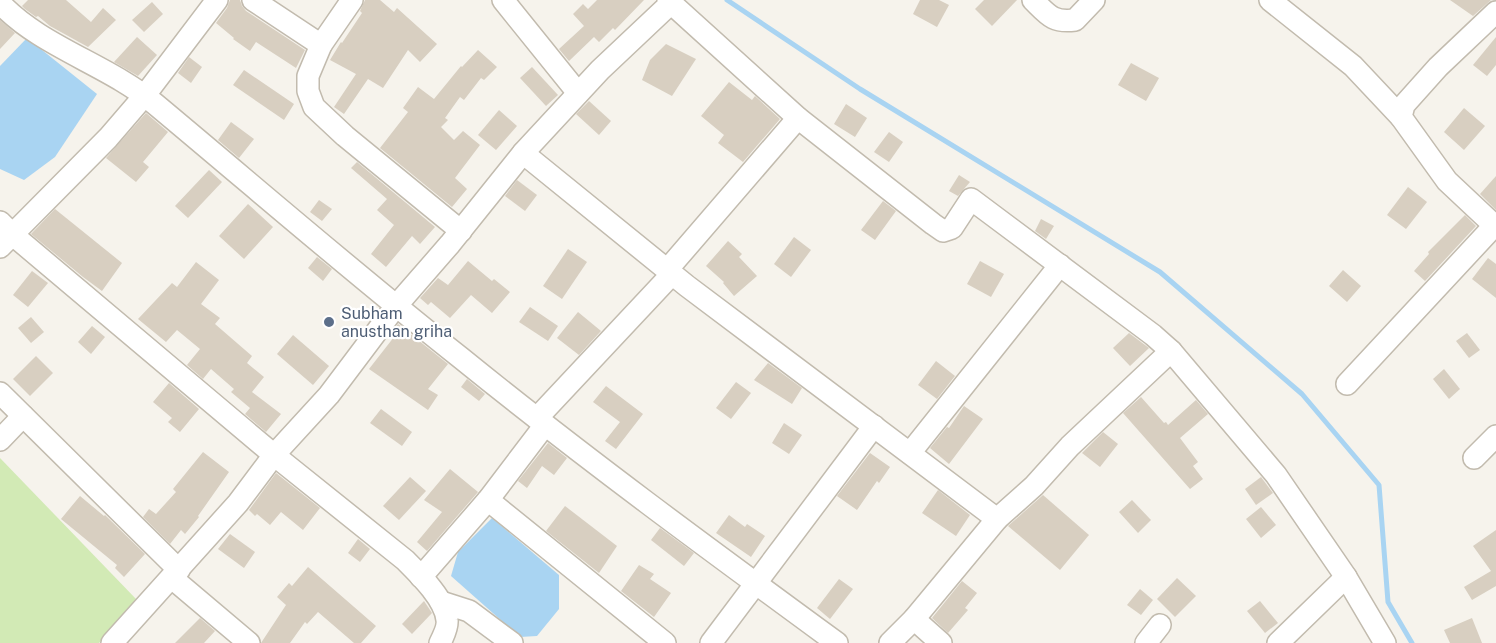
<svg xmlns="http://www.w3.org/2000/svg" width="1496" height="643" font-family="'Public Sans',sans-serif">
  <rect width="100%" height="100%" fill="#f6f3ec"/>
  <polygon fill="#d2eab5" points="0,458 137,600 99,643 0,643"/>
  <g fill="#a9d4f2">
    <polygon points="27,38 97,94 55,157 24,180 0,169 0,66"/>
    <polygon points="492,518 559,575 559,609 537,636 520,637 451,576 458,552"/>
  </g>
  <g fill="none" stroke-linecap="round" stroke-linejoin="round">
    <polyline stroke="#a9d4f2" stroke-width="5" points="727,0 860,89 1160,272 1302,394 1379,485 1388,602 1412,643"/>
  </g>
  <g fill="#d8cfc1">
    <polygon points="28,0 66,0 91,22 103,8 116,20 88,47 50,26 38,16 36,17 25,9 22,6"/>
    <polygon points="230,0 240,0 242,6 246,11 305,50 296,68 256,42 250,51 233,39 234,38 216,23 227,8"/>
    <polygon points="365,0 380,0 394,12 397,8 437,44 420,62 408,50 383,88 368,79 344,114 334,107 356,74 330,60 341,42 342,43 362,13 360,11"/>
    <polygon points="597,0 644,0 615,30 613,28 599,42 594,37 569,61 559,49 584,26 573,14 583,4 588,9"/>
    <polygon points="920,0 939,0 949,5 937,27 913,14"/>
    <polygon points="984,0 1017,0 992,26 975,9"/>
    <polygon points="1450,0 1491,0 1473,16"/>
    <polygon points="152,2 163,14 144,32 132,20"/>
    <polygon points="0,20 15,33 0,49"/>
    <polygon points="137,37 157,55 138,76 114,62"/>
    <polygon points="1496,37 1496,65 1487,76 1473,65"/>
    <polygon points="666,44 696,59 672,96 642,80 650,60"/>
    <polygon points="478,50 497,67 484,80 481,78 464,100 460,97 445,118 448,120 441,127 454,140 463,131 480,145 455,178 467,189 452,207 380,148 408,112 403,108 418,87 434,99 461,66 462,67"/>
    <polygon points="189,57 202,67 191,83 178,73"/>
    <polygon points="1131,63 1159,78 1146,101 1118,85"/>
    <polygon points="532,67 558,95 546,106 520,78"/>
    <polygon points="244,70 294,104 284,120 233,85"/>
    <polygon points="729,82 752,100 755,96 780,119 743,162 718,143 724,135 701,116"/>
    <polygon points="589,101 611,121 599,135 576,114"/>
    <polygon points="846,104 867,118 855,137 834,124"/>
    <polygon points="1464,108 1485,126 1464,150 1444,132"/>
    <polygon points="499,110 517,126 496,150 478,135"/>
    <polygon points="146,113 168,132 143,162 149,167 136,182 106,158"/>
    <polygon points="231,122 254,139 239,158 218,140"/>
    <polygon points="889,132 903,142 889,162 874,152"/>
    <polygon points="357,162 435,227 420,244 412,236 386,267 371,254 394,225 377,210 387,199 351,168"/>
    <polygon points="209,170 222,182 188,218 175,206"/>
    <polygon points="959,175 970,182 958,196 949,191"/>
    <polygon points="1496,176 1496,210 1480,194"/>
    <polygon points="517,180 537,195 525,211 505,196"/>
    <polygon points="1408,187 1427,202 1406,229 1387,215"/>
    <polygon points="319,200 332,209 322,221 310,212"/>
    <polygon points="883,201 896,211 875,240 861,230"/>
    <polygon points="248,204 273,227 244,259 219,236"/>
    <polygon points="55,209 122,263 102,291 83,277 31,234"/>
    <polygon points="1465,215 1476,226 1425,281 1414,271 1429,254 1428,252"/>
    <polygon points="1041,219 1054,226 1046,239 1035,231"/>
    <polygon points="794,237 811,250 791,277 774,264"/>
    <polygon points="728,241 742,254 739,257 757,276 734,296 723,283 724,282 706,266"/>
    <polygon points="568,249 587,262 562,299 543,286"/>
    <polygon points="317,257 332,269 323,281 308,268"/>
    <polygon points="1488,258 1496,264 1496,298 1472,279"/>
    <polygon points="468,261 492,281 494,279 510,292 492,313 471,295 450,318 431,302 428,305 420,298 438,278 448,285"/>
    <polygon points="980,261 1004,274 991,297 967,284"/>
    <polygon points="196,262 219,280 201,304 220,318 215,324 252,356 247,363 264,377 252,392 281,414 266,432 245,414 250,408 231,392 234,389 211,369 203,379 187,365 200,349 177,330 166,342 138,319 172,283 177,287"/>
    <polygon points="1343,270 1361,286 1347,302 1329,286"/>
    <polygon points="32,271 48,283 28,307 13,295"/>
    <polygon points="530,307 558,326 548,341 519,322"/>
    <polygon points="578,312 601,331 579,355 557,338"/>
    <polygon points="31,317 44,332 31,343 18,328"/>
    <polygon points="398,324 448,364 428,389 438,395 428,410 369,369 394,337 390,335"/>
    <polygon points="92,326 105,337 91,354 78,342"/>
    <polygon points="1129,333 1149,348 1130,366 1113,348"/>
    <polygon points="1467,333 1480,350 1469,358 1456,341"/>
    <polygon points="293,335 329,366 313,385 277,354"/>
    <polygon points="36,356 53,373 30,396 13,379"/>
    <polygon points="936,361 955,376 937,399 918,385"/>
    <polygon points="768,363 802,388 792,404 754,380"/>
    <polygon points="1444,369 1460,389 1449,399 1433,379"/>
    <polygon points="467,379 485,394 479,401 461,387"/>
    <polygon points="736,382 751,393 731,419 716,408"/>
    <polygon points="169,383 199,409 180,432 168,422 172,418 153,402"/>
    <polygon points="606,386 643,414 616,449 605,441 620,422 593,402"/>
    <polygon points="1141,397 1164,423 1166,422 1168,425 1196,400 1208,414 1180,438 1198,462 1193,466 1203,479 1190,489 1123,413"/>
    <polygon points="964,406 983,419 949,464 930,448 947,427 949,428"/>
    <polygon points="381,409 412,432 402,446 370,423"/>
    <polygon points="784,423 802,435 789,454 772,443"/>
    <polygon points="1103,432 1118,444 1100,467 1082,453"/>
    <polygon points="548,443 567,458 554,475 542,466 527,488 518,481"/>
    <polygon points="203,452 229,472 198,516 199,517 185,534 181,530 170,544 143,517 149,509 156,514 176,492 173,489"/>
    <polygon points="870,453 890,467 879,483 877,481 857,510 837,496"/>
    <polygon points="450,469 478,492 427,551 417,542 442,512 424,500"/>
    <polygon points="276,473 320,508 303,530 281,512 270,525 257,514 255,516 249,510"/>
    <polygon points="410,477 426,491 399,520 383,506"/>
    <polygon points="1261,477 1273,493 1256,505 1245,489"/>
    <polygon points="938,490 970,515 956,536 922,513"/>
    <polygon points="1043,495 1089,535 1060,570 1008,526"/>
    <polygon points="80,496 104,516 105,515 145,554 124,577 115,568 117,565 61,519"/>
    <polygon points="1132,500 1151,520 1138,533 1119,512"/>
    <polygon points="565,506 617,546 599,573 546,531"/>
    <polygon points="1261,507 1276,525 1261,538 1246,519"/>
    <polygon points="729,515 745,527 747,524 765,536 751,557 716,533"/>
    <polygon points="660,528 694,553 684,566 651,540"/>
    <polygon points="1496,530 1496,586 1472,600 1464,587 1491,571 1473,546"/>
    <polygon points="230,534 255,552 244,568 218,549"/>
    <polygon points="358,539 370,549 360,562 348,553"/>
    <polygon points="639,565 654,574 650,579 671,593 654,617 621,591"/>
    <polygon points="308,567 376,626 361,643 354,643 318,612 307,624 305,622 290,643 261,643 286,605 277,597 289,583 292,586"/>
    <polygon points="1177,578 1196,596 1175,617 1157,599"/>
    <polygon points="839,579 853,589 830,619 817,608"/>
    <polygon points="962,581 977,593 965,608 968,610 948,633 932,618"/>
    <polygon points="1140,589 1153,600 1141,615 1127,605"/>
    <polygon points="424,601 432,613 412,634 402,624"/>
    <polygon points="1260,601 1278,623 1265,633 1247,611"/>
    <polygon points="200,618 215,631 204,643 175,643"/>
    <polygon points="1472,618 1482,643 1450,643 1444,630"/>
  </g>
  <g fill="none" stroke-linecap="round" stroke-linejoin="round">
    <defs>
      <g id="minor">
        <polyline points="253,0 321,45 352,0"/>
        <polyline points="503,0 578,93"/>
        <path d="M1033,0C1048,15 1053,23 1075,20L1094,0"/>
        <polyline points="1270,0 1353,66 1401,117"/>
        <path d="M0,3C41,47 109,65 155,104C257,189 357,276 461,358C583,457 710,550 837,643"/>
        <polyline points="671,3 798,118 933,224 943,231 952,228 971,199 1153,335 1171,351"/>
        <polyline points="1496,12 1438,67 1404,105 1401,117 1447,181 1496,227"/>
        <polyline points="321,45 308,76 308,91 314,107 345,136 461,231"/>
        <polyline points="523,153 687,286 997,519 1034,486 1070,446 1171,351 1276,475 1346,577 1385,643"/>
        <path d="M0,222L13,235L274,455L405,560C419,574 445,599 447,620C448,626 443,637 440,643"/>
        <polyline points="0,247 108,138 145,95 217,0"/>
        <polyline points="667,270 798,118"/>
        <polyline points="1347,384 1494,226"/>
        <polyline points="0,393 179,570"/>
        <polyline points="537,418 672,274"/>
        <polyline points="0,440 23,416"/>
        <polyline points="910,453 1060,265"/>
        <polyline points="1474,458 1496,436"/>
        <polyline points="488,500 665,643"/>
        <polyline points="421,577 488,500 545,425"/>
        <polyline points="172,578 249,643"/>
        <polyline points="441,602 469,611 512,643"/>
        <polyline points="914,619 941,643"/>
        <polyline points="112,643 238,503 274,455 329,395 396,306 450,244 523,153 600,70 671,3 668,0"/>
        <polyline points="711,643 874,426"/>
        <polyline points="890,643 914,619 997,519"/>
        <polyline points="1146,643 1160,625"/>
        <polyline points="1278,643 1346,577"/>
      </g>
    </defs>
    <use href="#minor" stroke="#c2bbae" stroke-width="24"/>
    <use href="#minor" stroke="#fff" stroke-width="21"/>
  </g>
  <circle fill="#5c6f8a" stroke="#fff" stroke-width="2" cx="329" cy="322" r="6"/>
  <g text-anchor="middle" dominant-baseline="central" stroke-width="4.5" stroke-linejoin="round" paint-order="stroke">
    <g font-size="16" fill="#4e5e75" stroke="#fff" text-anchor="start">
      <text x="341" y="313">Subham<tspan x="341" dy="18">anusthan griha</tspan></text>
    </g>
  </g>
</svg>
